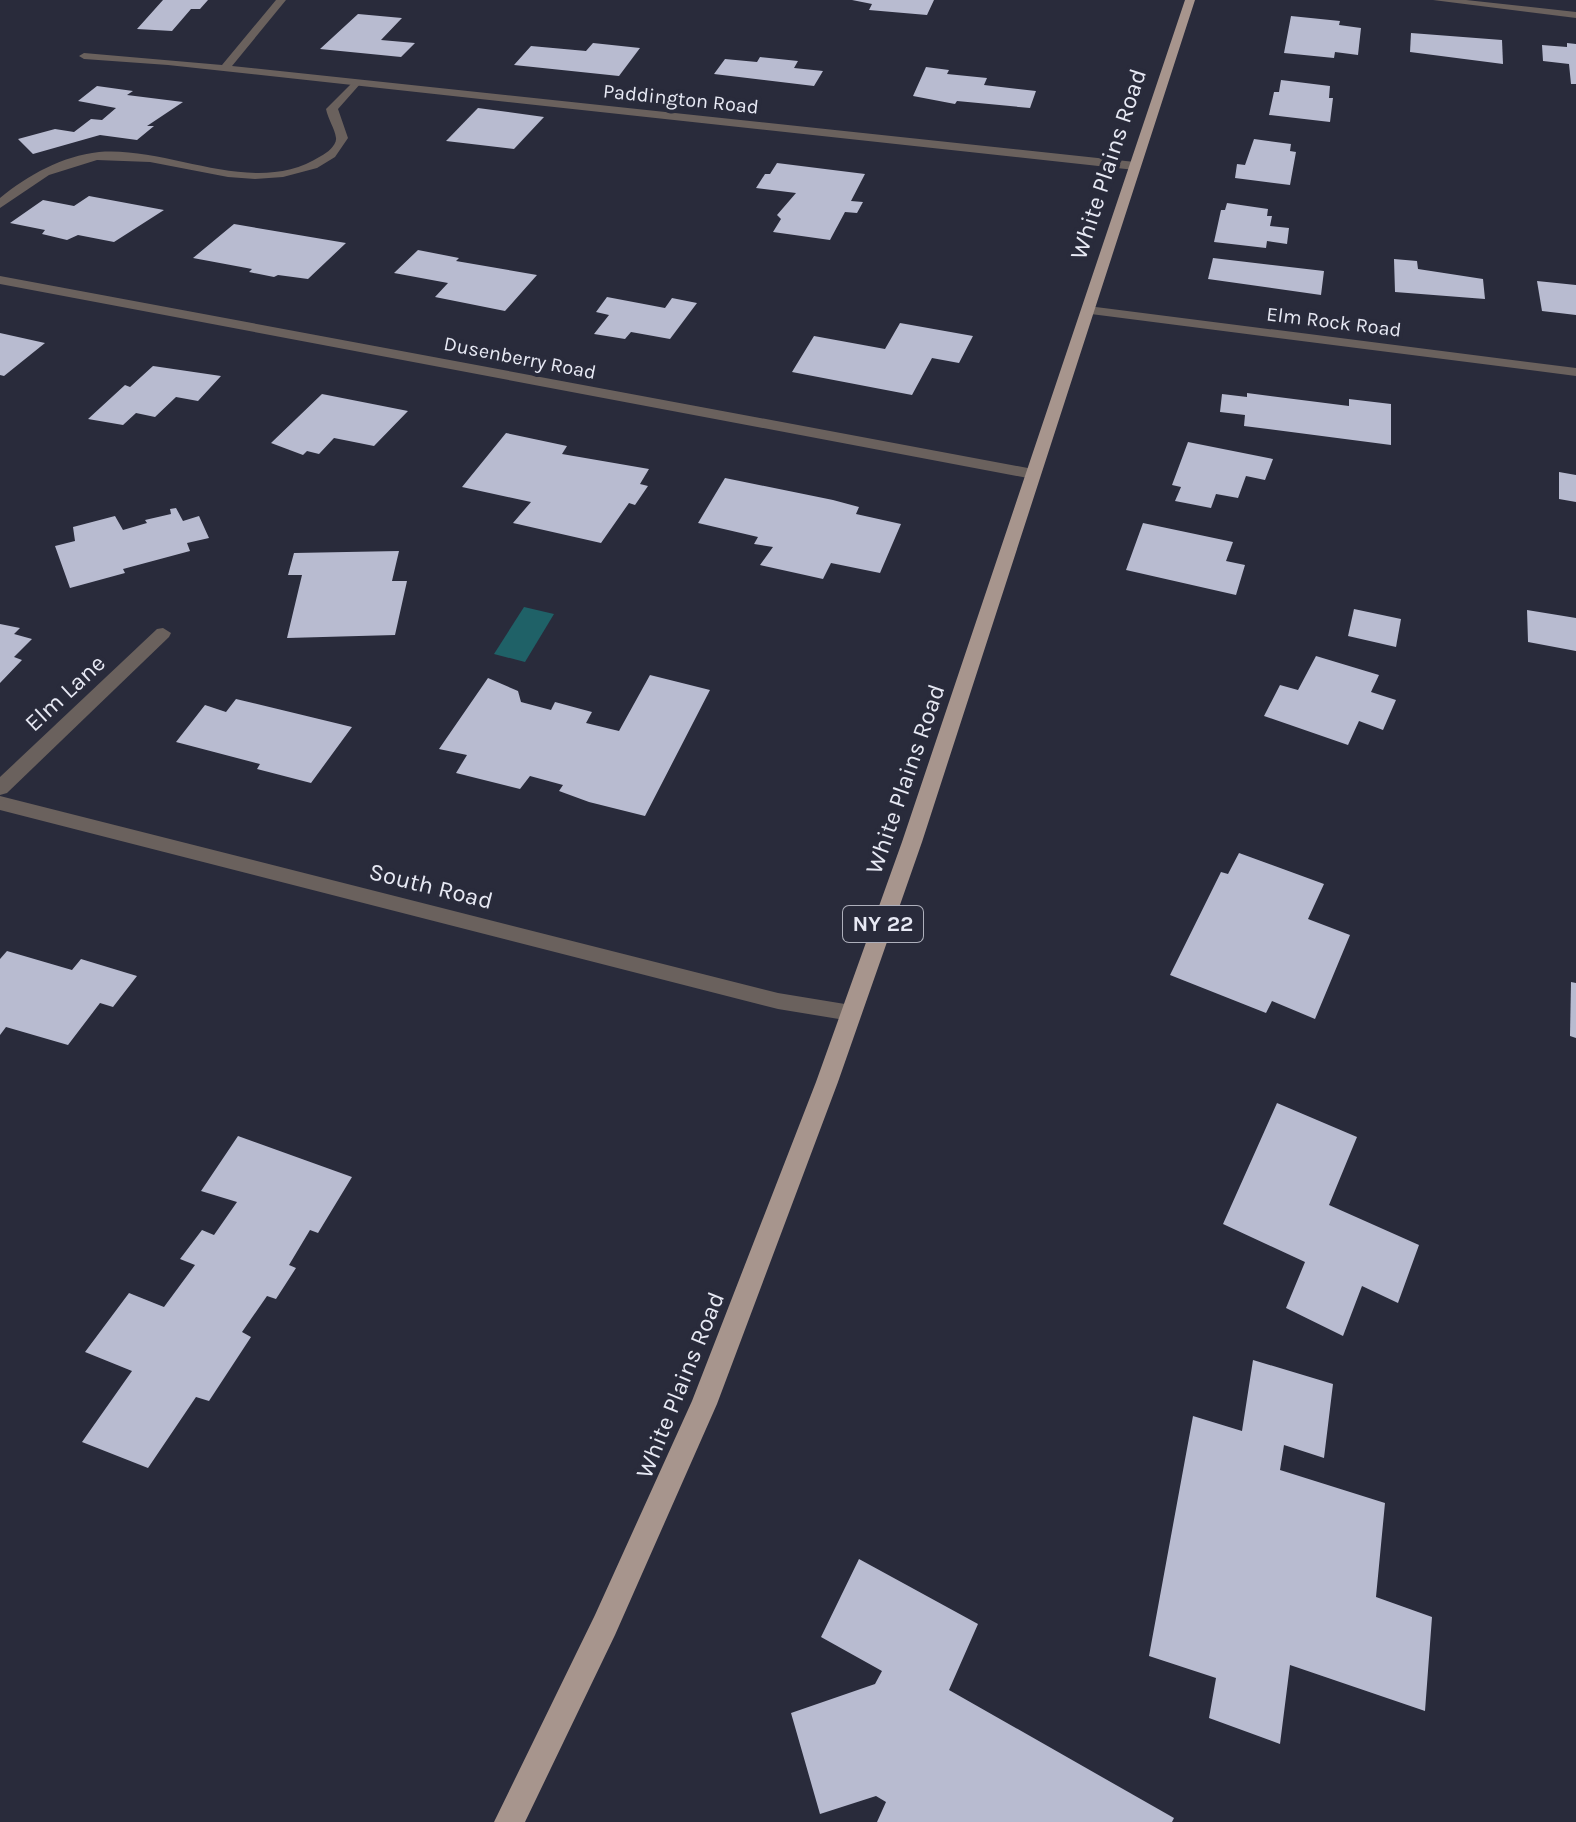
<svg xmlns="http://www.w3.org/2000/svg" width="1576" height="1822" font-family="Karla,sans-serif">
  <rect width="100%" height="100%" fill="#292b3b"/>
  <polygon fill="#1f6167" points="524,607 554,614 525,662 494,654"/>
  <g fill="#b8bbd0">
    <polygon points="163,0 208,0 200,9 191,9 172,31 137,29"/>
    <polygon points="852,0 934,0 927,15 869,10 872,4"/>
    <polygon points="358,14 402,18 381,40 415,43 401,57 320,49"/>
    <polygon points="1291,16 1340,21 1339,25 1361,28 1358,55 1335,52 1334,58 1284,53"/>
    <polygon points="1411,33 1502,40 1503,64 1410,52"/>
    <polygon points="593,43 640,48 619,76 514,65 531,46 586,51"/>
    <polygon points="1567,43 1576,44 1576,84 1571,84 1569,64 1543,61 1542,45 1567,47"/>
    <polygon points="760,57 798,61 794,68 823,71 814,86 714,74 725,59 757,62"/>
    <polygon points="926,67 949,70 947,74 987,78 984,85 1036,91 1030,108 957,101 955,104 913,96"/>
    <polygon points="1281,80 1330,86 1329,98 1333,98 1330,122 1269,115 1274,92 1279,92"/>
    <polygon points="97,86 133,91 127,95 183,102 147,126 154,126 137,140 100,135 33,154 18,139 55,129 74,132 91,119 102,120 116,108 78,101"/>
    <polygon points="478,108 544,117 514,149 446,141"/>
    <polygon points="1254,139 1291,144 1290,151 1296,152 1290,185 1235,178 1237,164 1245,165"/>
    <polygon points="777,163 865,174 851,201 863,202 857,213 845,212 830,240 773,232 781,219 777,215 796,193 756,188 765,174 770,174"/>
    <polygon points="89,196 164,210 114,242 78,235 67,240 42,234 45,230 10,223 43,200 74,206"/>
    <polygon points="1227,203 1268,209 1267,216 1272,216 1270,226 1289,228 1287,244 1267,241 1266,248 1214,242 1221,210 1225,210"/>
    <polygon points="234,224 346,243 308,279 278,275 274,277 249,272 252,269 193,258"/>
    <polygon points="418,250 459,258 456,261 537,275 505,311 435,297 448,283 394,273"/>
    <polygon points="1213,258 1324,271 1321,295 1208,279"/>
    <polygon points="1394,259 1417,261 1418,269 1483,279 1485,299 1395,292"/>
    <polygon points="1537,281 1576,285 1576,315 1542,311"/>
    <polygon points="607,297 665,308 672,298 697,303 670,339 631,332 625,339 594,334 609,315 596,312"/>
    <polygon points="900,323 973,336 959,363 932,358 912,395 792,372 814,336 885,349"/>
    <polygon points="0,333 45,343 4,376 0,375"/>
    <polygon points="153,366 221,376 198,401 176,397 155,417 136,413 123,425 88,419 125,385 130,387"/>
    <polygon points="1247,393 1349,406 1349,399 1391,404 1391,445 1244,426 1245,415 1220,412 1222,394 1247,397"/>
    <polygon points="322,394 408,411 374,446 334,438 319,454 307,451 303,455 271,443"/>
    <polygon points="506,433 567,446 562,454 649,469 640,484 648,486 635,505 629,503 601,543 513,523 531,502 462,487"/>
    <polygon points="1188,442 1273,459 1265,480 1246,476 1238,498 1216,494 1211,508 1175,501 1181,487 1172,485"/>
    <polygon points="1559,472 1576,475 1576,502 1559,499"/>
    <polygon points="725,478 833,500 859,507 856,514 901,524 880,573 831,563 823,579 760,565 773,547 754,544 758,537 698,523"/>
    <polygon points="176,508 183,521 199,516 209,538 187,543 190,551 123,569 125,573 70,588 55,546 75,541 73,527 115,516 123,530 147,523 145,520 171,514 170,509"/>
    <polygon points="1143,523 1233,542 1226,561 1245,565 1236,595 1126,570"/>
    <polygon points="399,551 392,581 407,581 395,635 287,638 302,575 288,575 294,553"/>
    <polygon points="1354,609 1401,619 1396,647 1348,636"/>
    <polygon points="1527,610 1576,618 1576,651 1528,642"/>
    <polygon points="0,624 20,628 14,634 32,639 14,657 22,660 0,683"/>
    <polygon points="1316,656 1379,675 1371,692 1396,700 1383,730 1359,721 1348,745 1264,716 1280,685 1298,690"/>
    <polygon points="650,675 710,690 645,816 589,802 559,791 563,785 530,776 520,789 456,773 467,755 439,749 488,678 518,691 521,702 551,710 555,702 592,712 586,723 619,731"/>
    <polygon points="236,699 352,727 311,783 257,769 260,764 176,742 205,705 226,712"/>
    <polygon points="1239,853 1324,884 1308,919 1350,935 1315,1019 1272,1001 1266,1013 1170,975 1221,872 1228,874"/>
    <polygon points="7,951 72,970 81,959 137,976 113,1007 100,1003 68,1045 6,1027 0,1035 0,959"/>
    <polygon points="1571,982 1576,983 1576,1038 1570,1036"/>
    <polygon points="1277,1103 1357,1137 1329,1205 1419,1245 1398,1303 1362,1286 1343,1336 1286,1308 1305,1262 1223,1224"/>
    <polygon points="238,1136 352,1177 318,1233 310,1230 289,1265 296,1268 276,1299 267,1296 242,1332 251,1337 209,1401 196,1397 148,1468 82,1442 132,1371 85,1352 129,1293 164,1307 195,1265 180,1259 202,1230 214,1235 237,1202 201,1191"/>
    <polygon points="1253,1360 1333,1384 1324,1458 1284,1445 1280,1470 1385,1503 1376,1597 1432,1617 1425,1711 1290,1665 1280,1744 1209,1718 1216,1678 1149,1656 1193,1416 1242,1431"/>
    <polygon points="859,1559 978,1624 949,1690 1174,1818 1172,1822 877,1822 886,1802 876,1796 820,1814 791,1713 875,1684 882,1671 821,1637"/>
  </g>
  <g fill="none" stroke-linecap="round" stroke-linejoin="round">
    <path fill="#6a615d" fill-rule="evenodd" d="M355,80L361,83L338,109L348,138L335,157L317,168L283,177L255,179L228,177L150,162L97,160L49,175L0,208V198C28,175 62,156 99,152C171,146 254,199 321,156C327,153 337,145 336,138C335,129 328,119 326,109Z"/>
    <g fill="#6a615d" fill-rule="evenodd">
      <polygon points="276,0 286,0 232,66 1135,162 1141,166 1135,170 168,65 84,59 79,56 84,53 222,65"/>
      <polygon points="1433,0 1466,0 1576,12 1576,18"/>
      <polygon points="0,276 1033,469 1041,474 1033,479 0,284"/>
      <polygon points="1088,306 1576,368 1576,376 1083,313 1083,307"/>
      <polygon points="163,628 171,633 169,637 7,793 0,795 0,777 157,629"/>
      <polygon points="0,796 778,993 851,1005 858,1007 862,1013 858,1019 851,1021 778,1009 0,810"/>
    </g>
    <polygon fill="#a7958d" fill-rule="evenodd" points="1185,0 1195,0 922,842 838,1082 717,1404 615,1635 525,1822 494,1822 595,1615 692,1401 816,1082 902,842"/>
  </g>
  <g text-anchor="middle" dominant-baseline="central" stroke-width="8" stroke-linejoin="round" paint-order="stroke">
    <g font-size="20" fill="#e7e9f4" stroke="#292b3b">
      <text transform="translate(681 99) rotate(6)">Paddington Road</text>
      <text transform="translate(1334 322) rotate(7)">Elm Rock Road</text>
      <text transform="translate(520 358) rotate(11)">Dusenberry Road</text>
    </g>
    <rect fill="#292b3b" stroke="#aeb0bc" stroke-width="2" x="843" y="906" width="80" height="36" rx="6"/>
    <g font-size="22" font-weight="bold" fill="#e7e9f4">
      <text x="883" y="924">NY 22</text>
    </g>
    <g font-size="24" fill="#e7e9f4" stroke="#292b3b">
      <text transform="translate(1108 164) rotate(-72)">White Plains Road</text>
      <text transform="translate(65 693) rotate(-43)">Elm Lane</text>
      <text transform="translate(905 779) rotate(-71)">White Plains Road</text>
      <text transform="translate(431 886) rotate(14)">South Road</text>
      <text transform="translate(680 1385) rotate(-68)">White Plains Road</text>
    </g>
  </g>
</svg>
